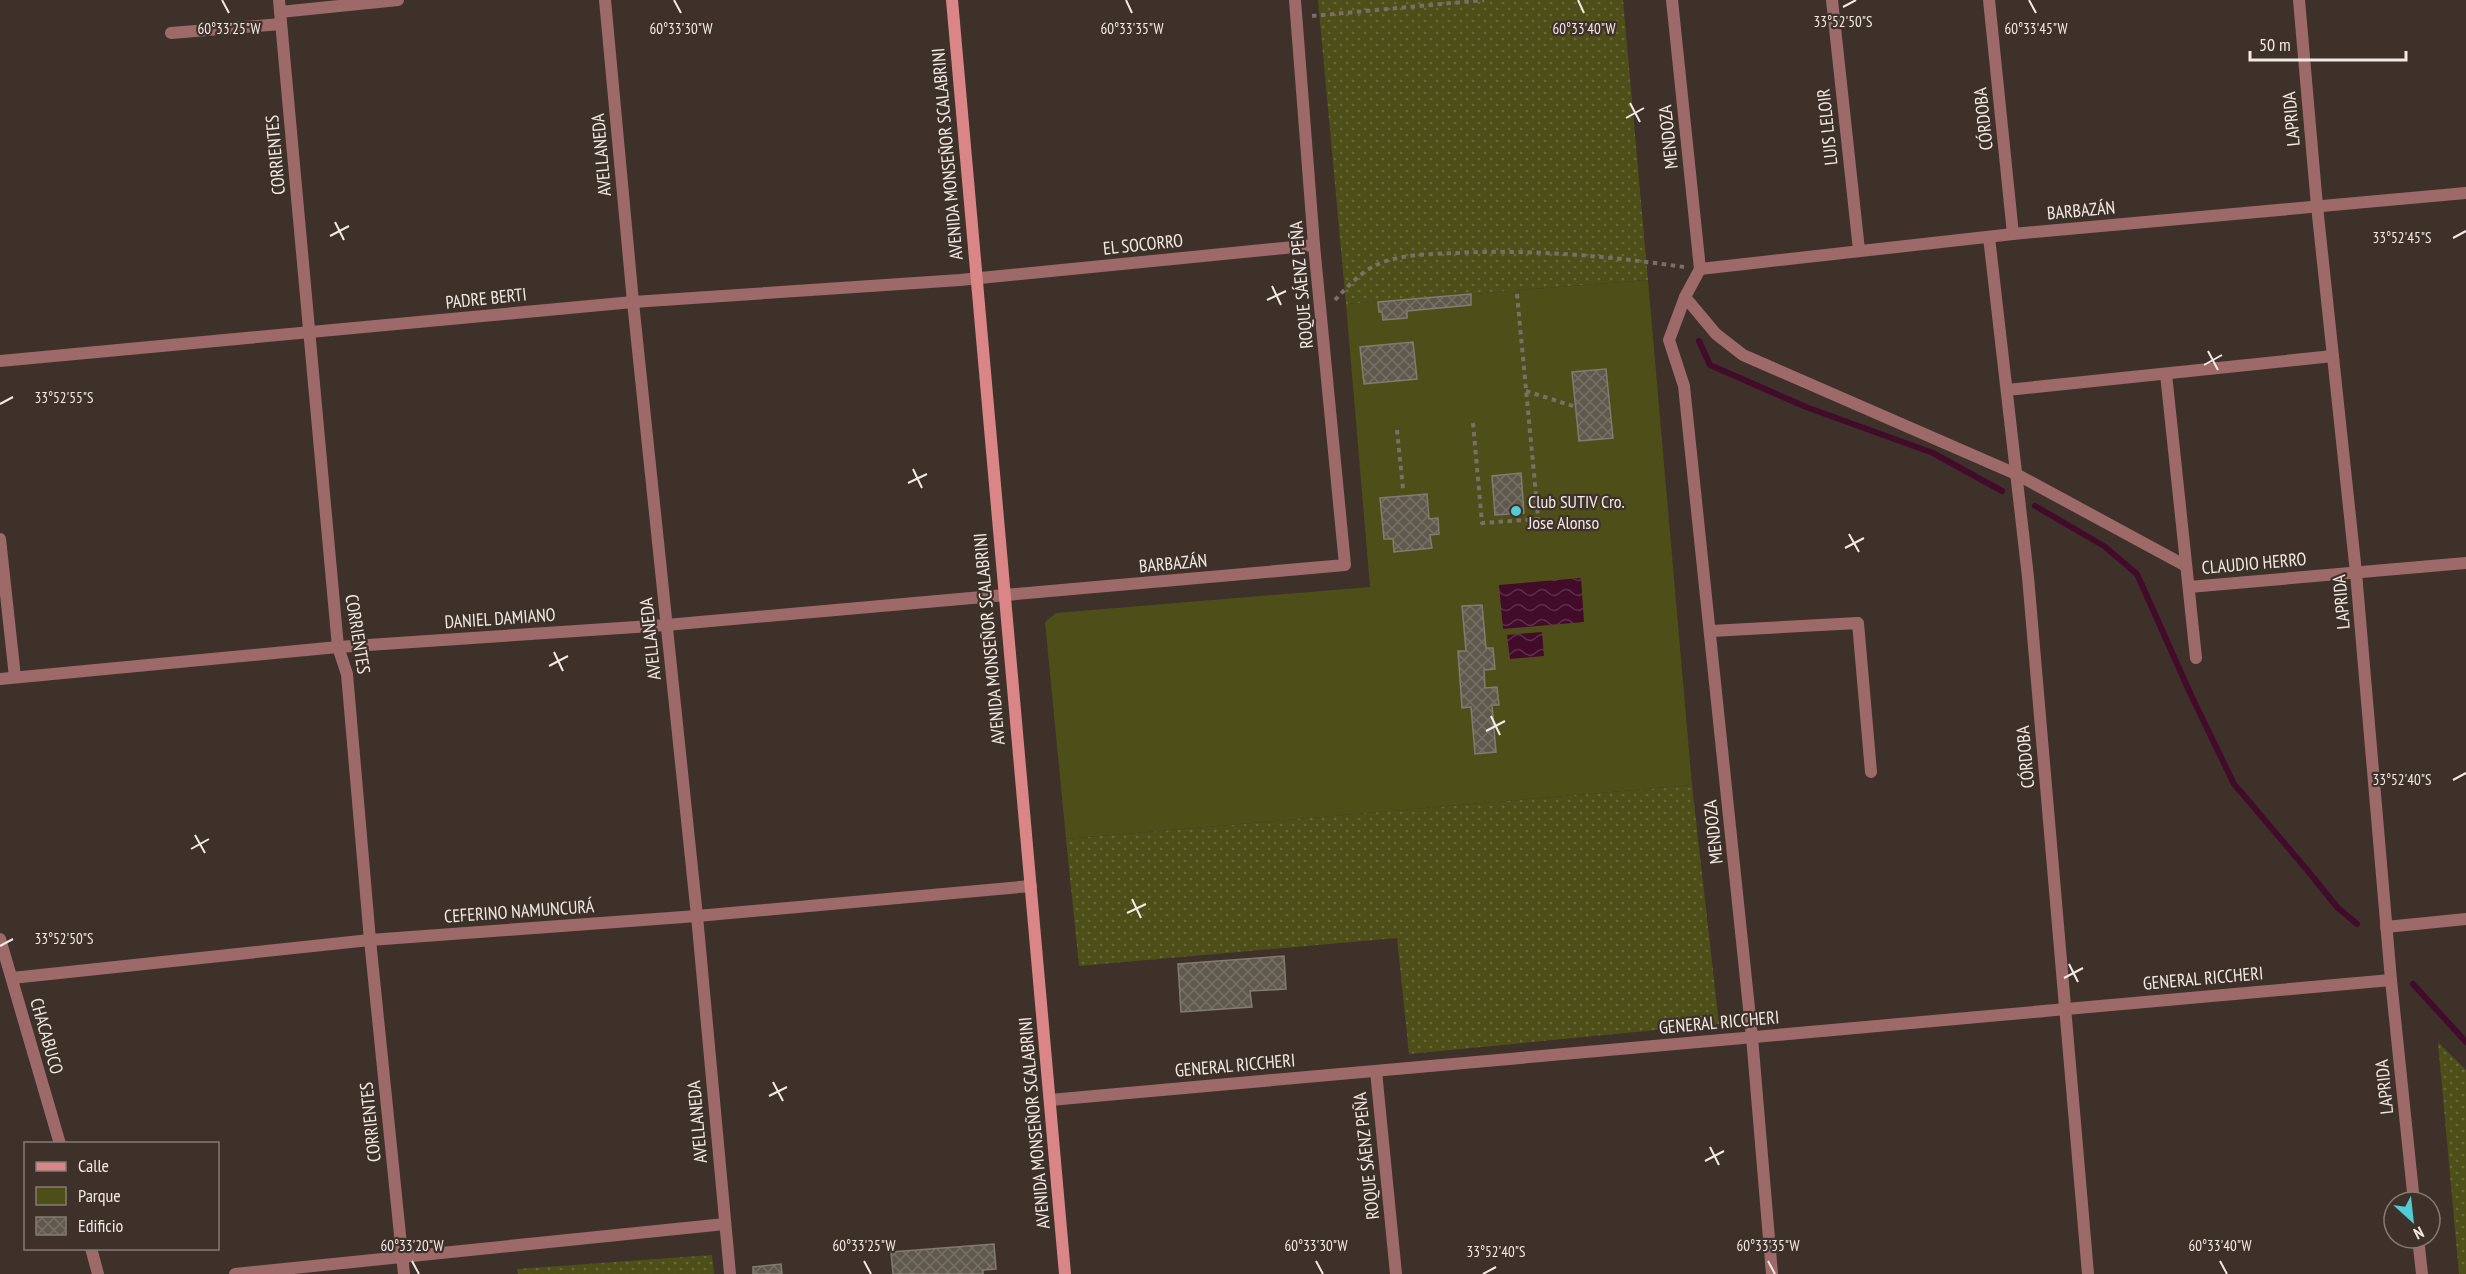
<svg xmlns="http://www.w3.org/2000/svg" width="2466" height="1274" font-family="'PT Sans Narrow',sans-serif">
  <defs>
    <pattern id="green-dots" width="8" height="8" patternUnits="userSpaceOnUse" patternTransform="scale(1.5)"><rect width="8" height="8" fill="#4e4e19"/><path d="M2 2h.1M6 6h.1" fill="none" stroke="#68683a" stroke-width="1.8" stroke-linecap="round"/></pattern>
    <pattern id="water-waves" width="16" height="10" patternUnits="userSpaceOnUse" patternTransform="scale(1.5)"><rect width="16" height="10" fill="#420b2a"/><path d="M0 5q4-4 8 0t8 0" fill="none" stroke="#5e2f49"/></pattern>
    <pattern id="building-cross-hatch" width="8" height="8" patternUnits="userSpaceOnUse" patternTransform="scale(1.5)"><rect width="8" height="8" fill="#60584c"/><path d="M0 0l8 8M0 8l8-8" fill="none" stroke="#777066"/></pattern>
  </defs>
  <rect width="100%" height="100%" fill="#3d312a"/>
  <g fill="url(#green-dots)">
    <polygon points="1318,0 1623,0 1648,280 1346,304"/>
    <polygon points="1692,785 1719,1024 1409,1054 1397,938 1079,966 1066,839"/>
    <polygon points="2438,1042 2466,1070 2466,1274 2459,1274"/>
    <polygon points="712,1255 714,1274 518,1274 517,1269"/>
  </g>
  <polygon fill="#4e4e19" points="1648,280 1692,785 1066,839 1045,622 1056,613 1370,587 1346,304"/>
  <g fill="url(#water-waves)">
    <polygon points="1581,578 1584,622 1503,629 1499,585"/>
    <polygon points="1542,632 1544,656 1510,659 1507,635"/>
  </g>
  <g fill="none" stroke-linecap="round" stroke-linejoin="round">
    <g stroke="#420b2a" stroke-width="6">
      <polyline points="1699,341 1710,365 1806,407 1933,453 2002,491"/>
      <polyline points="2035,506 2104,546 2137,574 2191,695 2234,784 2308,871 2337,907 2357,924"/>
      <polyline points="2413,984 2466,1042"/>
    </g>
  </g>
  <g fill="url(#building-cross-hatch)" stroke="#837b6f" stroke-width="1.5">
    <polygon points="1471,294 1471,305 1407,311 1407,318 1383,320 1382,312 1379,312 1378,302"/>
    <polygon points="1413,342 1417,379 1364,384 1360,347"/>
    <polygon points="1606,369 1613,438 1579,441 1572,372"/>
    <polygon points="1521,473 1524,513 1495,515 1492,476"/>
    <polygon points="1427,494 1429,519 1438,518 1439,534 1430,535 1432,548 1394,552 1393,539 1384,539 1380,498"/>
    <polygon points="1482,605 1486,648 1493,648 1495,669 1484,670 1485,688 1497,687 1499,705 1492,705 1496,752 1475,754 1471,707 1462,708 1458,651 1466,651 1462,606"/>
    <polygon points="1284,956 1286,989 1250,991 1252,1007 1181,1012 1178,964"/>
    <polygon points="994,1244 996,1269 983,1270 983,1274 893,1274 891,1252"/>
    <polygon points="781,1264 782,1274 753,1274 753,1267"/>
  </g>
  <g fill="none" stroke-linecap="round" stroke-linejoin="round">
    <g stroke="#796e68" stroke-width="4" stroke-dasharray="4.5 4.5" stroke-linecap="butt">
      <polyline points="1312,16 1484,0"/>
      <polyline points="1517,294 1539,527"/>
      <path d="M1335,300C1351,283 1366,266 1390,260C1410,254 1433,254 1454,253C1532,249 1607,256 1684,267"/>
      <polyline points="1526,391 1576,407"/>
      <polyline points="1473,423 1482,523 1539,519"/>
      <polyline points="1397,430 1403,489"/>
    </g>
    <g stroke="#9e6a69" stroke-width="12">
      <polyline points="171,33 281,24"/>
      <polyline points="1711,631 1858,623 1871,772"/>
      <polyline points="0,939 60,1144"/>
      <polyline points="91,1248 98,1274"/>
    </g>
    <g stroke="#9e6a69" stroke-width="12">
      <polyline points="279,0 338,647 347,674 370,940 404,1274"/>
      <polyline points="605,0 633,302 697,916 730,1274"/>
      <polyline points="1672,0 1700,269"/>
      <polyline points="1832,0 1859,250"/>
      <polyline points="1989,0 2013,234"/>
      <polyline points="280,12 398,0"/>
      <polyline points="1989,237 2028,577 2088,1274"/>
      <polyline points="1700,269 1685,297 1669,340 1684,386 1752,1037 1772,1274"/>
      <polyline points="1700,269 2013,234 2466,193"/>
      <polyline points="1685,297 1716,334 1743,355 2016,474 2186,566"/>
      <polyline points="0,361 633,302 960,280 1314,245"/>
      <polyline points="2166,374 2196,658"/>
      <polyline points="2007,390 2333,356"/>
      <polyline points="0,539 15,677"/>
      <polyline points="2189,587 2466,563"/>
      <polyline points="0,679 338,647 666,625 1345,565 1314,245 1295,0"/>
      <polyline points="2386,927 2466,919"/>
      <polyline points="12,978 370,940 697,916 1031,886"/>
      <polyline points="1376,1071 1396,1274"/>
      <polyline points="1050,1100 2391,980"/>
      <polyline points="235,1274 725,1224"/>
    </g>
    <g stroke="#9e6a69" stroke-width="12">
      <polyline points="2299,0 2317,206 2356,573 2391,980 2414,1202"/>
      <polyline points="2418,1238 2422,1274"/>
    </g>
    <polyline stroke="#da8686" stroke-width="12" points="952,0 1065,1274"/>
  </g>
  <path fill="none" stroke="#f3eae6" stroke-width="2" d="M222,0L229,13M674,0L681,13M1126,0L1132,13M1578,0L1584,13M2029,0L2036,13M1843,7L1856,0M1630,103L1640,122M1626,118L1644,108M335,222L344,240M330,236L349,226M2453,238L2466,231M1272,286L1281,305M1267,300L1286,291M2208,351L2218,370M2204,365L2222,355M0,404L13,397M913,469L922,488M908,483L927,474M1849,534L1859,552M1845,548L1864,538M554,652L563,671M549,666L568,656M1491,716L1500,735M1486,731L1505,721M2453,780L2466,773M195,835L205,853M191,849L209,839M1132,899L1141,918M1127,913L1146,904M0,946L13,939M2069,964L2078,982M2064,978L2083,968M773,1082L783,1101M769,1096L787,1087M1710,1147L1719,1165M1705,1161L1724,1151M412,1261L419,1274M864,1261L871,1274M1316,1261L1323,1274M1768,1261L1775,1274M2220,1261L2227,1274M1483,1274L1496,1267"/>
  <circle fill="#51ccd2" stroke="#3d312a" stroke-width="2" cx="1516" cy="511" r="6"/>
  <g text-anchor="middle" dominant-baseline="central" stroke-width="4.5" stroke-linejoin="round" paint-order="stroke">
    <g font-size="18" fill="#f3eae6" stroke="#3d312a">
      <text transform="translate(1983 119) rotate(-96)">CÓRDOBA</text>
      <text transform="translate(2291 119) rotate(-95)">LAPRIDA</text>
      <text transform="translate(1827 127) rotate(-96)">LUIS LELOIR</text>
      <text transform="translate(1668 137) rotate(-96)">MENDOZA</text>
      <text transform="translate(947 154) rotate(-95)">AVENIDA MONSEÑOR SCALABRINI</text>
      <text transform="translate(275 155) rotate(-95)">CORRIENTES</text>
      <text transform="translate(601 155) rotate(-95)">AVELLANEDA</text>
      <text transform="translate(2081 210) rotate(-5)">BARBAZÁN</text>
      <text transform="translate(1143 244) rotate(-6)">EL SOCORRO</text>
      <text transform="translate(1301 285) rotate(-95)">ROQUE SÁENZ PEÑA</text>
      <text transform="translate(486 298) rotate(-6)">PADRE BERTI</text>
      <text transform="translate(1173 563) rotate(-5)">BARBAZÁN</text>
      <text transform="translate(2254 563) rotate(-5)">CLAUDIO HERRO</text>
      <text transform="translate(2341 602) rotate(-95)">LAPRIDA</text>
      <text transform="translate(500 618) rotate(-4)">DANIEL DAMIANO</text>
      <text transform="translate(358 634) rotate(81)">CORRIENTES</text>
      <text transform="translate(650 639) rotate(-96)">AVELLANEDA</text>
      <text transform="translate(989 639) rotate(-95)">AVENIDA MONSEÑOR SCALABRINI</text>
      <text transform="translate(2025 757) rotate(-95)">CÓRDOBA</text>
      <text transform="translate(1713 832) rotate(-96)">MENDOZA</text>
      <text transform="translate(519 911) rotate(-4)">CEFERINO NAMUNCURÁ</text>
      <text transform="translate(2203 978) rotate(-5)">GENERAL RICCHERI</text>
      <text transform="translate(1719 1022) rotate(-5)">GENERAL RICCHERI</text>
      <text transform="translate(47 1036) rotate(74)">CHACABUCO</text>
      <text transform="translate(1235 1065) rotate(-5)">GENERAL RICCHERI</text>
      <text transform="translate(2384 1087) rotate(-96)">LAPRIDA</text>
      <text transform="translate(370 1122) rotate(-96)">CORRIENTES</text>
      <text transform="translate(697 1122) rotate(-95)">AVELLANEDA</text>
      <text transform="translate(1034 1123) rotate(-95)">AVENIDA MONSEÑOR SCALABRINI</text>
      <text transform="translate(1366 1156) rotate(-96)">ROQUE SÁENZ PEÑA</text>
    </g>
    <g font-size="18" fill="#f3eae6" stroke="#3d312a" text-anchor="start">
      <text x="1528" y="501">Club SUTIV Cro.<tspan x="1528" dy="21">Jose Alonso</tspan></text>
    </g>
  </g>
  <g font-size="15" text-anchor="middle" fill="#f3eae6" stroke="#3d312a" stroke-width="4.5" stroke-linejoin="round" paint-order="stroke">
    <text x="1843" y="27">33°52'50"S</text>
    <text x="229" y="34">60°33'25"W</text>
    <text x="681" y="34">60°33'30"W</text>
    <text x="1132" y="34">60°33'35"W</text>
    <text x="1584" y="34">60°33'40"W</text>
    <text x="2036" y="34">60°33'45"W</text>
    <text x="2402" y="243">33°52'45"S</text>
    <text x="64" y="403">33°52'55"S</text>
    <text x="2402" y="785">33°52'40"S</text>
    <text x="64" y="944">33°52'50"S</text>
    <text x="412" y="1251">60°33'20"W</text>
    <text x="864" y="1251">60°33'25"W</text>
    <text x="1316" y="1251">60°33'30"W</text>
    <text x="1768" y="1251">60°33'35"W</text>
    <text x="2220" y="1251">60°33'40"W</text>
    <text x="1496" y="1257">33°52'40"S</text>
  </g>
  <rect x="24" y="1142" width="195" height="108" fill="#3d312a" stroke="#867b75" stroke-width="1.5"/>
  <rect x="36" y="1162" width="30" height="9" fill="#da8686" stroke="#867b75" stroke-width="1.5"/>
  <text x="78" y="1172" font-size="18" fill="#f3eae6">Calle</text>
  <rect x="36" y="1187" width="30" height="18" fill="#4e4e19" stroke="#867b75" stroke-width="1.5"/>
  <text x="78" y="1202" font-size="18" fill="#f3eae6">Parque</text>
  <rect x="36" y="1217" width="30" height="18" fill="url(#building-cross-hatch)" stroke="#867b75" stroke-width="1.5"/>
  <text x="78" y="1232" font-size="18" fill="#f3eae6">Edificio</text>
  <g transform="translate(2412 1220) rotate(153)"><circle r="28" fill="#3d312a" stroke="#867b75" stroke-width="1.5"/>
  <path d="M0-4.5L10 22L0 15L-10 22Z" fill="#51ccd2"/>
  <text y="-9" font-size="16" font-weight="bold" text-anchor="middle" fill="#f3eae6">N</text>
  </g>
  <path d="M2250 51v9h156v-9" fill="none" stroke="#f3eae6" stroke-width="3"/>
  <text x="2259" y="51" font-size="18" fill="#f3eae6" stroke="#3d312a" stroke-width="4.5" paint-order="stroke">50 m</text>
</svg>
